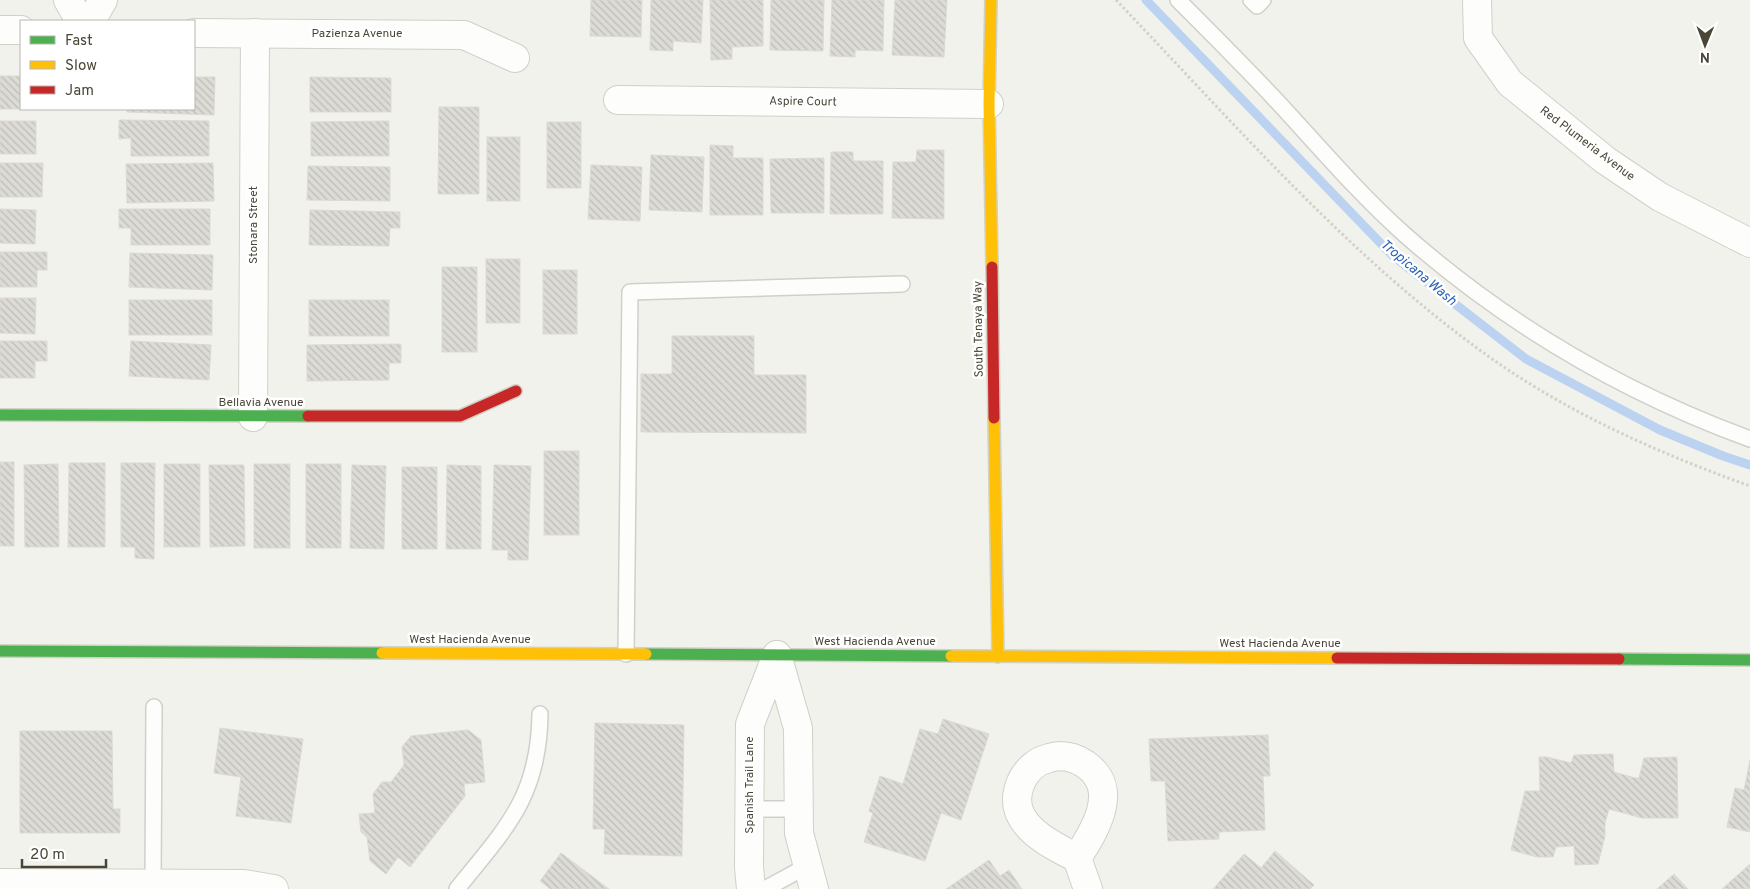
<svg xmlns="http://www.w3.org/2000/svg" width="1750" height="889" font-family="Overpass,sans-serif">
  <defs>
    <pattern id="building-back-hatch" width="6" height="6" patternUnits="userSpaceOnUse" patternTransform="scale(1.25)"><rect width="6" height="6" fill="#dcdbd5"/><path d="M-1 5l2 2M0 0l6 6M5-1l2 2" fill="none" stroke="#bebdb7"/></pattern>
  </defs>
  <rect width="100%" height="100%" fill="#f2f2ed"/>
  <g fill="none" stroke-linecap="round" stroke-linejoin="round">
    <polyline stroke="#bcd2f1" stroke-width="9" points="1146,0 1393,256 1526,359 1660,430 1723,456 1750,465"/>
  </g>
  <g fill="url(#building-back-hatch)" stroke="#dbdad2">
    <polygon points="591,0 642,0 641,37 590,36"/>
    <polygon points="651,0 703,0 701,43 673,41 673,51 650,50"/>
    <polygon points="710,0 763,0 763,46 732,47 732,59 711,60"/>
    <polygon points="771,0 824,0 823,51 770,50"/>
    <polygon points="832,0 884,0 883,51 855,50 855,57 830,56"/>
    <polygon points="895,0 947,0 944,57 892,55"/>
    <rect x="0" y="76" width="21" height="33"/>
    <polygon points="194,77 215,77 214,115 127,112 127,109 194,109"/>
    <polygon points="310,77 391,78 391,112 310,112"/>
    <polygon points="439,107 479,107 479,194 438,194"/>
    <polygon points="119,120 209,121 209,156 131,156 131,138 119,139"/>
    <rect x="0" y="121" width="36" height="33"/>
    <polygon points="389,121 389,156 311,156 311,122"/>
    <rect x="547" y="122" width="34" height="66"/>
    <rect x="487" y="137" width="33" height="64"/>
    <polygon points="710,145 733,146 733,158 763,158 763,215 710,215"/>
    <polygon points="917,150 944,150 944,219 892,218 893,162 916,162"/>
    <polygon points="831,152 853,152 853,161 883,161 883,214 830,214"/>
    <polygon points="651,155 704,157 702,212 649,210"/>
    <polygon points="824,158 824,213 771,213 770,159"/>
    <polygon points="0,163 43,163 42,197 0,197"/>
    <polygon points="213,163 214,201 127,203 126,164"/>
    <polygon points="591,165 642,167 640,221 588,219"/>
    <polygon points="308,166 390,167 390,201 307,200"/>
    <polygon points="0,209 36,210 35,244 0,243"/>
    <polygon points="119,209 210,209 210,245 131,245 131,228 119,228"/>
    <polygon points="310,210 400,212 400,228 390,228 389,246 309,245"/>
    <polygon points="0,252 47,252 47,270 37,270 37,287 0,287"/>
    <polygon points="130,253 213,255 212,290 129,287"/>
    <rect x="486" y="259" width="34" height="64"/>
    <rect x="442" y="267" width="35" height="85"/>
    <rect x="543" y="270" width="34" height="64"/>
    <polygon points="0,298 36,298 35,334 0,333"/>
    <rect x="129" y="300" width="83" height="35"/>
    <rect x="309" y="300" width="80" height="36"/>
    <polygon points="672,336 754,336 754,375 806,375 806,433 641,432 641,374 672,374"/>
    <polygon points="0,341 47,341 47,361 35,361 35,378 0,378"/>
    <polygon points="131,341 211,345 209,380 129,376"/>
    <polygon points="401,344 401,363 389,363 389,380 307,381 307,345"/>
    <rect x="544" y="451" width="35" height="84"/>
    <rect x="0" y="462" width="14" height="84"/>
    <polygon points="69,463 105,463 105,547 68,547"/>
    <polygon points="121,463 155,463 154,559 135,558 135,547 121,547"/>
    <polygon points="58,464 59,547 25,547 24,465"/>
    <rect x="164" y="464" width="36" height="83"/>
    <rect x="254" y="464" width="36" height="84"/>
    <rect x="306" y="464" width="35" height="84"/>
    <polygon points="209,465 244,465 245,546 210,547"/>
    <polygon points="352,465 386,466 384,549 350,548"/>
    <polygon points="447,465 481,466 481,549 446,549"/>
    <polygon points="494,465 531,466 528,560 508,560 508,550 492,550"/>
    <rect x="402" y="467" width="35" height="82"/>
    <polygon points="943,719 989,734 961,820 941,813 925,861 864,842 873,813 869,811 880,776 903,784 920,729 938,734"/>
    <polygon points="595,723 684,725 682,856 604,854 605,829 593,829"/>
    <polygon points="220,728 303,739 291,823 236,816 241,777 214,773"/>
    <polygon points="468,730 481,740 485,782 464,784 465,796 410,867 398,857 386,874 370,861 367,837 361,832 359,814 375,813 373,794 382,782 391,782 404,765 402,747 411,736"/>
    <polygon points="20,731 112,731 113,809 120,809 120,833 20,833"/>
    <polygon points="1268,735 1270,776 1263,776 1265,830 1219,832 1219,839 1168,841 1165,781 1151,781 1149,739"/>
    <polygon points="1613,754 1614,772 1635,778 1639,778 1644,758 1677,757 1678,818 1642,818 1609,809 1605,823 1605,836 1598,864 1575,865 1574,846 1556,847 1553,857 1537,857 1511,850 1525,791 1540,791 1539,757 1547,757 1571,763 1574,755"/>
    <polygon points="1750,760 1750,832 1727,827 1735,788 1744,790"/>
    <polygon points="1275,851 1314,885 1310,889 1213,889 1244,854 1261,868"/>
    <polygon points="561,853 609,889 550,889 540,881"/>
    <polygon points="989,860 1000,876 1009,870 1022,889 946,889"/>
    <polygon points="1750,864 1750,889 1722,889"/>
    <polygon points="1674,874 1688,889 1657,889"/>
  </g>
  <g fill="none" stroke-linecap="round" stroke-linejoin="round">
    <defs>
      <g id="lane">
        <path d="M1178,0C1210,32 1242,64 1273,97C1316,143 1357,192 1404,234C1506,324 1622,392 1750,439"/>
        <polyline points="1251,0 1257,6 1263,0"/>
        <polyline points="626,654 630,292 902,284"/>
        <polyline points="749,809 799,809"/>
        <polyline points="153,883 154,707"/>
        <path d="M457,889C506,828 539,797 540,714"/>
        <polyline points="765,889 807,866"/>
      </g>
      <g id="street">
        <polyline points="68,0 80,21"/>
        <polyline points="1477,0 1478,38 1510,83 1605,160 1660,197 1750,243"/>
        <polyline points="91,21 103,0"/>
        <polyline points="0,30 21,30"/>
        <polyline points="194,33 464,35 515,58"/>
        <polyline points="618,100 989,104"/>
        <polyline points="253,417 255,33"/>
        <polyline points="777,655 798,728 799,833 814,889"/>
        <path d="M1077,858C1095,830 1121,789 1085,764C1074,757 1061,754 1049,758C1036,761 1026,771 1021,782C1004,822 1047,843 1077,858L1088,889"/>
        <polyline points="0,883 244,884 274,889"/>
        <polyline points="751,889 749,867 750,724 777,655"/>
      </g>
      <g id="fast">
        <polyline points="0,415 308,416"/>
        <polyline points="0,651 382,653"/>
        <polyline points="646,654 951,656"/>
        <polyline points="1619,659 1750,660"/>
      </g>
      <g id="slow">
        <polyline points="991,0 989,104 992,267"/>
        <polyline points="994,418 998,657"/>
        <polyline points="382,653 646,654"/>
        <polyline points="951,656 1337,658"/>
      </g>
      <g id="jam">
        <polyline points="992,267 994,418"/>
        <polyline points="308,416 460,416 516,391"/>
        <polyline points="1337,658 1619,659"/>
      </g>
    </defs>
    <use href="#lane" stroke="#d0d0ca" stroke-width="18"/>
    <use href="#street" stroke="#d0d0ca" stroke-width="30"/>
    <use href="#fast" stroke="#d2d1c4" stroke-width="14"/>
    <use href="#slow" stroke="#d2d1c4" stroke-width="14"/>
    <use href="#jam" stroke="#d2d1c4" stroke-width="14"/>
    <path stroke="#d2d2cb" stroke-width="3" stroke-dasharray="2.5 2.5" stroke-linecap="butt" d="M1116,0C1235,124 1348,256 1488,356C1568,413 1658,453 1750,486"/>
    <use href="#lane" stroke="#fdfdfc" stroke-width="15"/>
    <use href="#street" stroke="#fdfdfc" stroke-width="28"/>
    <use href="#fast" stroke="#4caf50" stroke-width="11"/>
    <use href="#slow" stroke="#ffc107" stroke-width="11"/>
    <use href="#jam" stroke="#c62828" stroke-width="11"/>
  </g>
  <g text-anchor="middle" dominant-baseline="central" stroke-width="5" stroke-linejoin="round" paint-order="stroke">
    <g font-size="12" fill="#4a4637" stroke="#fff">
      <text x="357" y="34">Pazienza Avenue</text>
      <text transform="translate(803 102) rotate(1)">Aspire Court</text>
      <text transform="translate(1587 144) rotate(37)">Red Plumeria Avenue</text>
      <text transform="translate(254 225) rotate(-90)">Stonara Street</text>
      <text transform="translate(979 329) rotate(-91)">South Tenaya Way</text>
      <text x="261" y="403">Bellavia Avenue</text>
      <text x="470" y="640">West Hacienda Avenue</text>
      <text x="875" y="642">West Hacienda Avenue</text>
      <text x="1280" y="644">West Hacienda Avenue</text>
      <text transform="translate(750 785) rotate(-90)">Spanish Trail Lane</text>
    </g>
    <g font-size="14" font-style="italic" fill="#2c63ba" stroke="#fff">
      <text transform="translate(1418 273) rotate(40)">Tropicana Wash</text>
    </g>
  </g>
  <rect x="20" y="20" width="175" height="90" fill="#ffffff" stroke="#b7b5af"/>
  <rect x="30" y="36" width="25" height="8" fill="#4caf50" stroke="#b7b5af"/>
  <text x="65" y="45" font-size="15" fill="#4a4637">Fast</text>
  <rect x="30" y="61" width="25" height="8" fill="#ffc107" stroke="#b7b5af"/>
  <text x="65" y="70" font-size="15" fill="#4a4637">Slow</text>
  <rect x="30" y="86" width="25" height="8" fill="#c62828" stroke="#b7b5af"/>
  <text x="65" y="95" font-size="15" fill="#4a4637">Jam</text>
  <g transform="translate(1705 45) rotate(181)" stroke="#ffffff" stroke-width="4" paint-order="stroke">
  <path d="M0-4L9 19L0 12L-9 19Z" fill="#4a4637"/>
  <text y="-8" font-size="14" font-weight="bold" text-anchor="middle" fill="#4a4637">N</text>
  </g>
  <path d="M22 859v8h84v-8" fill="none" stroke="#4a4637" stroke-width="2.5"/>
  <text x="30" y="859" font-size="15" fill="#4a4637" stroke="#ffffff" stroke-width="4" paint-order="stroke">20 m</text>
</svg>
